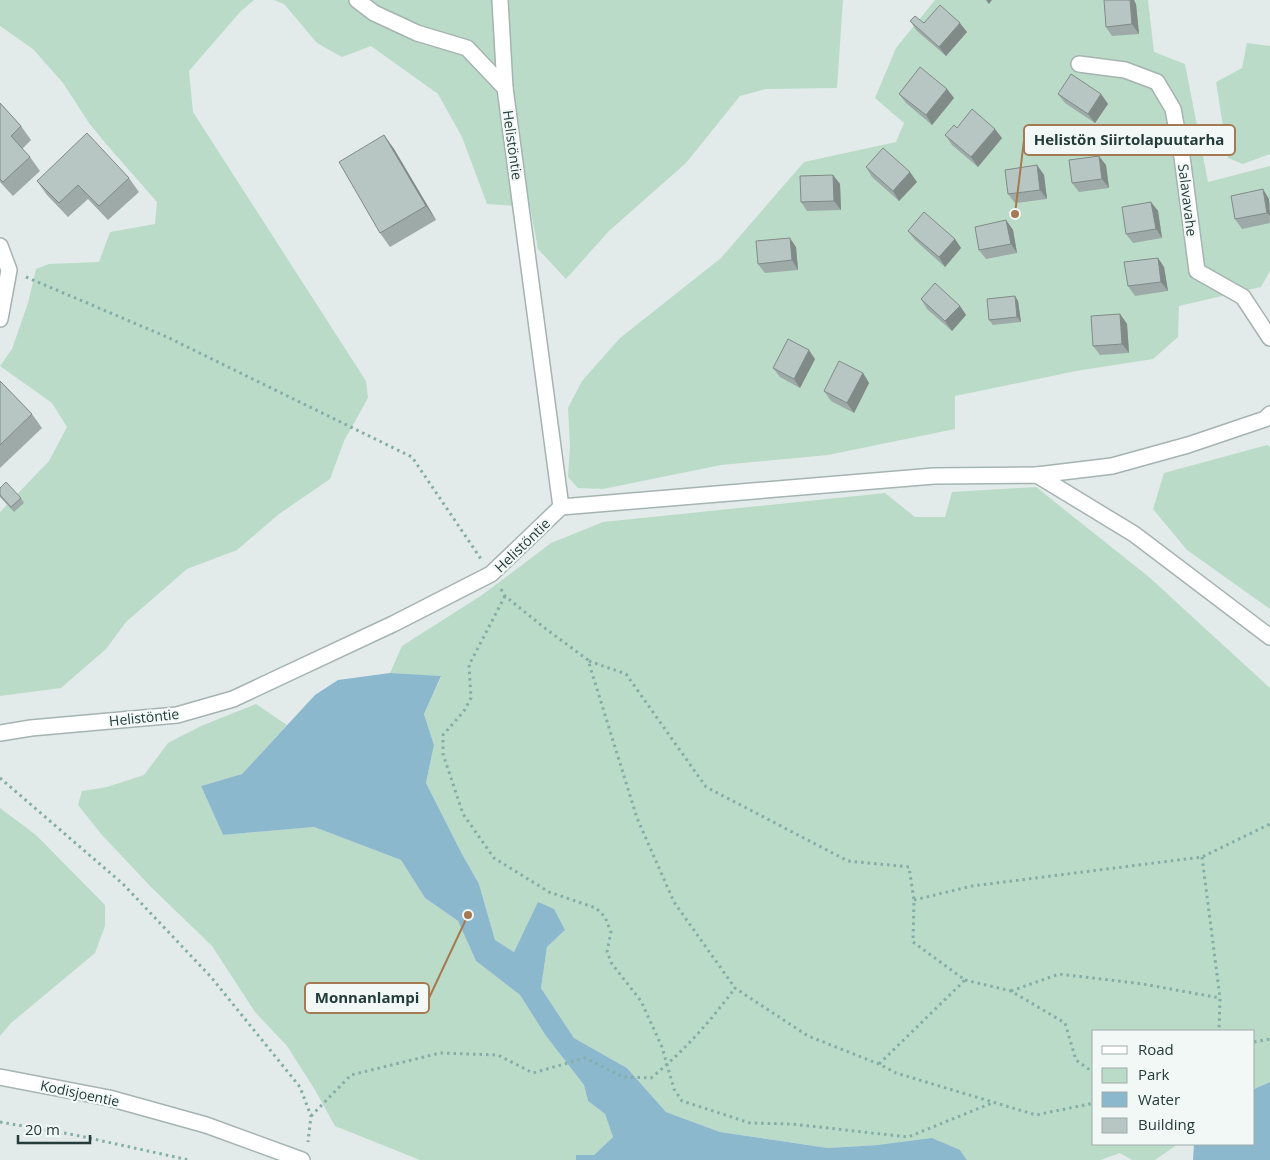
<svg xmlns="http://www.w3.org/2000/svg" width="1270" height="1160" font-family="'Open Sans',sans-serif">
  <rect width="100%" height="100%" fill="#e2ebe9"/>
  <g fill="#bbdbc9">
    <polygon points="0,0 254,0 240,12 189,71 193,112 366,381 368,398 344,441 330,479 279,514 237,550 187,569 126,622 106,649 61,688 0,696 0,512 49,461 67,427 52,403 0,366 12,349 28,303 36,269 49,264 99,262 110,232 155,224 157,202 106,144 89,123 63,83 33,49 0,26"/>
    <polygon points="274,0 843,0 837,88 766,89 740,96 686,163 609,231 566,279 538,249 530,207 487,204 462,137 438,94 371,46 342,57 317,43 284,4"/>
    <polygon points="935,0 1148,0 1154,52 1185,64 1208,182 1270,166 1270,271 1261,287 1179,306 1178,337 1153,359 1076,371 955,396 955,429 828,455 721,465 603,489 578,488 568,477 570,446 568,408 582,381 620,338 721,258 804,162 896,142 904,123 875,98 896,48"/>
    <polygon points="1247,43 1270,46 1270,154 1243,164 1228,158 1216,82 1242,68"/>
    <polygon points="1267,445 1270,447 1270,609 1187,550 1153,509 1164,473"/>
    <polygon points="1036,487 1149,577 1270,688 1270,1082 1254,1089 1254,1031 1094,1031 1094,1144 1178,1144 1155,1160 1132,1160 1120,1153 1100,1160 967,1160 960,1150 878,1145 828,1148 720,1132 666,1112 627,1068 574,1038 541,988 547,947 565,930 523,934 514,952 495,940 479,884 462,854 426,783 434,745 424,714 441,677 390,673 402,646 482,595 551,543 603,522 885,493 915,517 945,517 952,492"/>
    <polygon points="256,704 287,725 242,774 201,786 223,835 314,827 401,860 425,898 458,921 476,961 520,995 546,1036 584,1085 588,1101 605,1114 613,1137 594,1155 576,1155 576,1160 420,1160 335,1126 315,1090 287,1046 255,1012 212,946 151,887 102,835 78,805 82,791 107,787 144,775 168,743 201,726"/>
    <polygon points="0,808 36,835 105,905 105,926 95,953 11,1023 0,1036"/>
  </g>
  <g fill="#8cb8ce">
    <polygon points="390,673 441,676 424,714 434,745 426,783 462,854 479,884 495,940 514,952 538,902 554,909 565,930 547,947 541,988 574,1038 627,1068 666,1112 720,1132 828,1148 878,1145 932,1138 960,1150 967,1160 576,1160 576,1155 594,1155 613,1137 605,1114 588,1101 584,1085 546,1036 520,995 476,961 458,921 425,898 401,860 314,827 223,835 201,786 242,774 315,695 338,680"/>
    <polygon points="1270,1082 1270,1160 1193,1160 1194,1144 1254,1144 1254,1089"/>
  </g>
  <g fill="none" stroke-linecap="round" stroke-linejoin="round">
    <defs>
      <g id="minor">
        <polyline points="357,0 374,13 417,33 467,48 505,88"/>
        <polyline points="1079,64 1125,70 1157,82 1173,109 1182,157 1197,271 1243,297 1270,338"/>
        <polyline points="0,246 9,270 0,319"/>
        <polyline points="1037,475 1112,466 1188,445 1265,419 1270,414"/>
        <polyline points="561,507 934,476 1037,475 1134,534 1270,637"/>
        <polyline points="0,733 31,728 177,715 233,699 393,624 491,574 561,507 505,88 500,0"/>
        <polyline points="0,1077 109,1098 206,1125 302,1160"/>
      </g>
    </defs>
    <use href="#minor" stroke="#a5b3b1" stroke-width="18"/>
    <g stroke="#83ada7" stroke-width="3" stroke-dasharray="2.5 4" stroke-linecap="butt">
      <polyline points="26,277 167,337 412,457 481,559"/>
      <polyline points="501,589 505,596 546,629 588,660 637,818 674,902 735,988 808,1036 879,1064 896,1073 1036,1115 1094,1103"/>
      <polyline points="505,596 469,665 471,698 464,711 443,735 443,754 463,814 494,858 549,892 596,908 605,917 611,932 607,952 612,964 641,1001 662,1047 674,1089 682,1101 750,1123 792,1124 908,1137 992,1103"/>
      <polyline points="589,661 626,674 706,787 848,861 909,867 914,900 913,942 965,980 879,1064"/>
      <polyline points="0,778 123,884 211,977 300,1087 311,1116 308,1142"/>
      <polyline points="1202,857 1220,998 1219,1031"/>
      <polyline points="914,900 972,886 1202,857 1270,824"/>
      <polyline points="965,980 1011,991 1065,1023 1076,1060 1094,1073"/>
      <polyline points="1011,991 1059,974 1143,984 1220,998"/>
      <polyline points="1254,1042 1270,1039"/>
      <path d="M311,1116L351,1075L440,1053L498,1055L533,1073L585,1058L623,1077L651,1078C684,1051 710,1022 735,988"/>
      <polyline points="0,1122 75,1135 189,1160"/>
    </g>
    <use href="#minor" stroke="#fff" stroke-width="15"/>
  </g>
  <g fill="#9daaa7">
    <polygon points="1136,4 1139,34 1112,36 1106,27"/>
    <polygon points="910,21 924,23 967,32 946,56 917,31"/>
    <polygon points="947,89 954,98 932,125 906,103 899,94"/>
    <polygon points="1058,94 1101,94 1108,104 1095,123 1065,103"/>
    <polygon points="0,103 21,126 31,140 22,149 30,157 40,171 13,196 0,182"/>
    <polygon points="957,128 1002,138 978,167 952,145 945,135"/>
    <polygon points="384,135 394,149 436,220 390,247 380,233"/>
    <polygon points="1037,165 1044,175 1047,199 1015,203 1008,194"/>
    <polygon points="1106,165 1109,188 1079,192 1072,183"/>
    <polygon points="866,167 917,182 899,201 872,177"/>
    <polygon points="833,175 840,184 841,210 807,211 801,202"/>
    <polygon points="129,178 139,192 108,220 88,199 68,217 47,195 37,181"/>
    <polygon points="1269,199 1270,223 1242,229 1235,219"/>
    <polygon points="1151,202 1158,211 1162,238 1133,243 1126,234"/>
    <polygon points="1006,220 1013,230 1017,253 986,259 979,250"/>
    <polygon points="908,231 955,239 961,248 945,267 915,240"/>
    <polygon points="796,247 798,270 765,273 758,264"/>
    <polygon points="1158,258 1164,267 1168,291 1135,296 1128,286"/>
    <polygon points="1015,296 1018,301 1021,322 993,325 989,320"/>
    <polygon points="921,299 960,306 966,315 952,331 927,309"/>
    <polygon points="1120,314 1127,324 1129,353 1100,355 1093,346"/>
    <polygon points="815,359 800,388 780,377 773,368"/>
    <polygon points="863,373 869,383 854,413 831,401 824,391"/>
    <polygon points="0,381 32,414 42,428 0,468"/>
    <polygon points="0,488 21,498 24,503 14,512 0,497"/>
  </g>
  <g fill="#808b88">
    <polygon points="986,0 992,0 989,4"/>
    <polygon points="1130,0 1134,0 1136,4 1139,34 1132,24"/>
    <polygon points="960,23 967,32 946,56 939,47"/>
    <polygon points="947,89 954,98 932,125 926,115"/>
    <polygon points="1101,94 1108,104 1095,123 1088,114"/>
    <polygon points="995,129 1002,138 978,167 971,157"/>
    <polygon points="384,135 394,149 436,220 426,206"/>
    <polygon points="1099,156 1106,165 1109,188 1102,179"/>
    <polygon points="1037,165 1044,175 1047,199 1040,190"/>
    <polygon points="910,172 917,182 899,201 893,191"/>
    <polygon points="833,175 840,184 841,210 834,201"/>
    <polygon points="1263,189 1269,199 1270,216 1267,213"/>
    <polygon points="1151,202 1158,211 1162,238 1156,229"/>
    <polygon points="1006,220 1013,230 1017,253 1011,244"/>
    <polygon points="790,238 796,247 798,270 792,260"/>
    <polygon points="955,239 961,248 945,267 939,257"/>
    <polygon points="1158,258 1164,267 1168,291 1161,282"/>
    <polygon points="1015,296 1018,301 1021,322 1017,317"/>
    <polygon points="960,306 966,315 952,331 945,321"/>
    <polygon points="1120,314 1127,324 1129,353 1122,344"/>
    <polygon points="809,350 815,359 800,388 794,379"/>
    <polygon points="863,373 869,383 854,413 847,403"/>
  </g>
  <g fill="#b7c6c2" stroke="#808b88">
    <polygon points="1104,0 1130,0 1132,24 1106,27"/>
    <polygon points="940,5 960,23 939,47 910,21 915,16 924,23"/>
    <polygon points="920,67 947,89 926,115 899,94"/>
    <polygon points="1071,74 1101,94 1088,114 1058,94"/>
    <polygon points="0,103 21,126 11,136 30,157 3,182 0,179"/>
    <polygon points="972,109 995,129 971,157 945,135 954,125 957,128"/>
    <polygon points="87,133 129,178 99,206 78,185 59,203 37,181"/>
    <polygon points="384,135 426,206 380,233 339,162"/>
    <polygon points="883,148 910,172 893,191 866,167"/>
    <polygon points="1099,156 1102,179 1072,183 1069,160"/>
    <polygon points="1037,165 1040,190 1008,194 1005,170"/>
    <polygon points="833,175 834,201 801,202 800,176"/>
    <polygon points="1263,189 1267,213 1235,219 1231,196"/>
    <polygon points="1151,202 1156,229 1126,234 1122,207"/>
    <polygon points="924,212 955,239 939,257 908,231"/>
    <polygon points="1006,220 1011,244 979,250 975,227"/>
    <polygon points="790,238 792,260 758,264 756,241"/>
    <polygon points="1158,258 1161,282 1128,286 1124,262"/>
    <polygon points="935,283 960,306 945,321 921,299"/>
    <polygon points="1015,296 1017,317 989,320 987,299"/>
    <polygon points="1120,314 1122,344 1093,346 1091,316"/>
    <polygon points="788,339 809,350 794,379 773,368"/>
    <polygon points="839,361 863,373 847,403 824,391"/>
    <polygon points="0,381 32,414 0,445"/>
    <polygon points="6,482 21,498 11,507 0,495 0,488"/>
  </g>
  <g text-anchor="middle" dominant-baseline="central" stroke-width="4.5" stroke-linejoin="round" paint-order="stroke">
    <g font-size="14" fill="#233b39" stroke="#f2f8f6">
      <text transform="translate(513 145) rotate(82)">Helistöntie</text>
      <text transform="translate(1188 200) rotate(83)">Salavavahe</text>
      <text transform="translate(522 545) rotate(-44)">Helistöntie</text>
      <text transform="translate(144 717) rotate(-6)">Helistöntie</text>
      <text transform="translate(80 1093) rotate(12)">Kodisjoentie</text>
    </g>
  </g>
  <path fill="none" stroke="#a57952" stroke-width="2" d="M1015 214L1024 140M468 915L429 998"/>
  <g fill="#a57952" stroke="#f2f8f6" stroke-width="2">
    <circle cx="1015" cy="214" r="5"/>
    <circle cx="468" cy="915" r="5"/>
  </g>
  <g fill="#f2f8f6" stroke="#a57952" stroke-width="2">
    <rect x="1024" y="125" width="211" height="30" rx="5"/>
    <rect x="305" y="983" width="124" height="30" rx="5"/>
  </g>
  <g font-size="15" text-anchor="middle" font-weight="bold" fill="#233b39">
    <text x="1129" y="145">Helistön Siirtolapuutarha</text>
    <text x="367" y="1003">Monnanlampi</text>
  </g>
  <rect x="1092" y="1030" width="162" height="115" fill="#f2f8f6" stroke="#9facaa"/>
  <rect x="1102" y="1046" width="25" height="8" fill="#ffffff" stroke="#9facaa"/>
  <text x="1138" y="1055" font-size="15" fill="#233b39">Road</text>
  <rect x="1102" y="1068" width="25" height="15" fill="#bbdbc9" stroke="#9facaa"/>
  <text x="1138" y="1080" font-size="15" fill="#233b39">Park</text>
  <rect x="1102" y="1092" width="25" height="15" fill="#8cb8ce" stroke="#9facaa"/>
  <text x="1138" y="1105" font-size="15" fill="#233b39">Water</text>
  <rect x="1102" y="1118" width="25" height="15" fill="#b7c6c2" stroke="#9facaa"/>
  <text x="1138" y="1130" font-size="15" fill="#233b39">Building</text>
  <path d="M18 1135v8h72v-8" fill="none" stroke="#233b39" stroke-width="2.5"/>
  <text x="25" y="1135" font-size="15" fill="#233b39" stroke="#f2f8f6" stroke-width="4" paint-order="stroke">20 m</text>
</svg>
